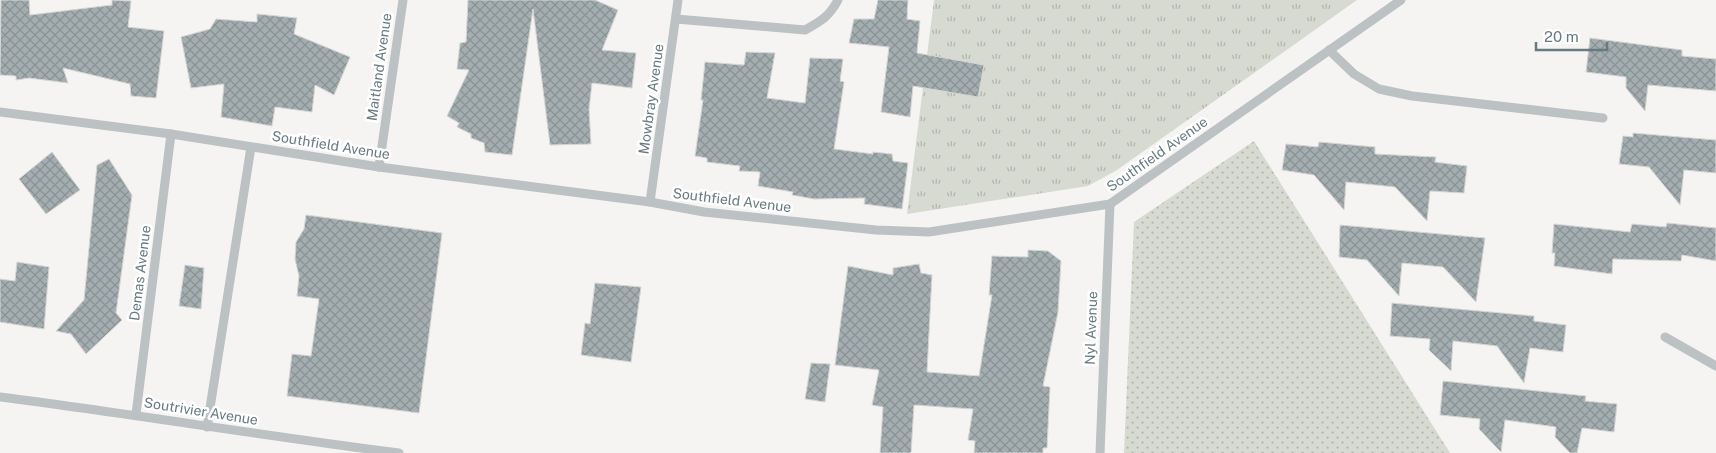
<svg xmlns="http://www.w3.org/2000/svg" width="1716" height="453" font-family="'Public Sans',sans-serif">
  <defs>
    <pattern id="grass-tufts" width="24" height="20" patternUnits="userSpaceOnUse" patternTransform="scale(1.25)"><rect width="24" height="20" fill="#d6dad1"/><path d="M3 7l-1-3M5 7V3M7 7l1-3M15 17l-1-3M17 17v-4M19 17l1-3" fill="none" stroke="#b1b6af"/></pattern>
    <pattern id="park-dots" width="8" height="8" patternUnits="userSpaceOnUse" patternTransform="scale(1.25)"><rect width="8" height="8" fill="#d6dad1"/><path d="M2 2h.1M6 6h.1" fill="none" stroke="#b1b6af" stroke-width="1.8" stroke-linecap="round"/></pattern>
    <pattern id="building-cross-hatch" width="8" height="8" patternUnits="userSpaceOnUse" patternTransform="scale(1.25)"><rect width="8" height="8" fill="#a4aeb1"/><path d="M0 0l8 8M0 8l8-8" fill="none" stroke="#899395"/></pattern>
  </defs>
  <rect width="100%" height="100%" fill="#f5f4f2"/>
  <polygon fill="url(#grass-tufts)" points="934,0 1357,0 1117,170 1088,186 907,214"/>
  <polygon fill="url(#park-dots)" points="1254,141 1450,453 1124,453 1134,222"/>
  <g fill="url(#building-cross-hatch)" stroke="#d6d6d4">
    <polygon points="1,0 29,0 30,15 112,5 112,0 131,1 128,27 164,31 156,98 131,96 130,84 63,68 68,83 29,78 16,80 16,76 0,75"/>
    <polygon points="468,0 595,0 618,10 602,50 636,53 632,88 592,83 589,109 591,144 550,145 533,9 512,155 485,152 484,143 471,138 471,134 457,127 459,123 447,116 469,70 457,69 460,43 466,42"/>
    <polygon points="878,0 908,0 907,19 920,21 917,53 984,65 978,97 913,86 910,117 881,112 889,47 849,43 854,19 874,19"/>
    <polygon points="257,14 297,18 294,34 350,57 334,95 315,85 312,112 275,107 272,126 221,117 224,84 191,88 181,37 210,29 216,19 257,22"/>
    <polygon points="1590,38 1682,50 1682,56 1716,59 1716,91 1648,85 1645,111 1626,88 1626,77 1586,72"/>
    <polygon points="746,52 775,53 767,98 805,103 810,58 843,59 840,81 844,82 834,149 873,154 873,152 892,154 893,161 908,163 902,209 864,204 865,198 814,199 792,195 793,192 758,186 760,172 739,171 740,166 707,162 707,158 695,156 703,100 701,100 705,62 744,65"/>
    <polygon points="1633,133 1716,140 1716,173 1684,170 1680,205 1649,167 1619,164 1623,136 1633,137"/>
    <polygon points="1319,142 1375,147 1375,154 1436,157 1435,162 1467,166 1464,193 1430,191 1427,221 1395,187 1346,182 1344,210 1314,175 1282,170 1286,144 1318,147"/>
    <polygon points="52,152 80,190 46,214 19,179"/>
    <polygon points="109,159 132,195 116,313 122,320 86,354 71,334 56,331 84,300 97,165"/>
    <polygon points="306,215 442,233 419,413 287,396 292,354 311,356 319,299 297,296 299,276 295,259 296,242 304,229"/>
    <polygon points="1667,223 1716,228 1716,261 1682,255 1681,261 1613,259 1612,274 1554,266 1555,253 1552,253 1554,224 1630,232 1632,224 1666,227"/>
    <polygon points="1340,225 1485,238 1476,302 1443,267 1402,263 1399,296 1367,260 1339,257"/>
    <polygon points="1028,250 1048,251 1061,261 1058,312 1043,386 1050,387 1047,448 1043,448 1043,453 974,453 975,441 968,440 973,409 914,405 911,453 880,453 883,407 872,405 879,370 835,365 848,266 893,275 893,268 919,264 921,273 932,275 927,372 979,376 992,295 989,295 992,256 1028,257"/>
    <polygon points="17,262 49,267 44,329 0,322 0,279 15,281"/>
    <polygon points="185,265 204,268 201,309 179,306"/>
    <polygon points="595,283 641,287 631,362 581,355 585,323 590,324"/>
    <polygon points="1392,303 1534,316 1534,321 1566,325 1563,352 1530,348 1524,383 1497,346 1453,341 1451,371 1429,350 1430,339 1390,336"/>
    <polygon points="811,363 830,364 825,402 805,399"/>
    <polygon points="1443,381 1586,396 1585,401 1617,404 1614,432 1582,428 1577,453 1570,453 1555,437 1556,427 1505,420 1501,452 1479,429 1480,419 1440,415"/>
  </g>
  <g fill="none" stroke-linecap="round" stroke-linejoin="round">
    <g stroke="#bcc1c3" stroke-width="9">
      <path d="M676,19L805,30C821,21 829,17 838,0"/>
      <polyline points="1329,50 1354,74 1379,89 1412,96 1603,118"/>
      <polyline points="0,112 171,134 379,167 650,202 704,212 876,230 929,232 1110,204 1401,0"/>
      <polyline points="379,167 403,0"/>
      <polyline points="650,202 678,0"/>
      <polyline points="1665,337 1716,366"/>
      <path d="M0,397C133,414 265,436 399,453"/>
      <polyline points="136,414 171,134"/>
      <polyline points="207,427 251,147"/>
      <polyline points="1100,453 1110,204"/>
    </g>
  </g>
  <g text-anchor="middle" dominant-baseline="central" stroke-width="5" stroke-linejoin="round" paint-order="stroke">
    <g font-size="14" fill="#667a81" stroke="#fff">
      <text transform="translate(379 67) rotate(-82)">Maitland Avenue</text>
      <text transform="translate(651 99) rotate(-82)">Mowbray Avenue</text>
      <text transform="translate(331 145) rotate(9)">Southfield Avenue</text>
      <text transform="translate(1157 154) rotate(-35)">Southfield Avenue</text>
      <text transform="translate(732 200) rotate(7)">Southfield Avenue</text>
      <text transform="translate(140 273) rotate(-83)">Demas Avenue</text>
      <text transform="translate(1091 328) rotate(-88)">Nyl Avenue</text>
      <text transform="translate(201 411) rotate(9)">Soutrivier Avenue</text>
    </g>
  </g>
  <path d="M1536 42v8h71v-8" fill="none" stroke="#667a81" stroke-width="2.5"/>
  <text x="1544" y="42" font-size="15" fill="#667a81" stroke="#ffffff" stroke-width="4" paint-order="stroke">20 m</text>
</svg>
